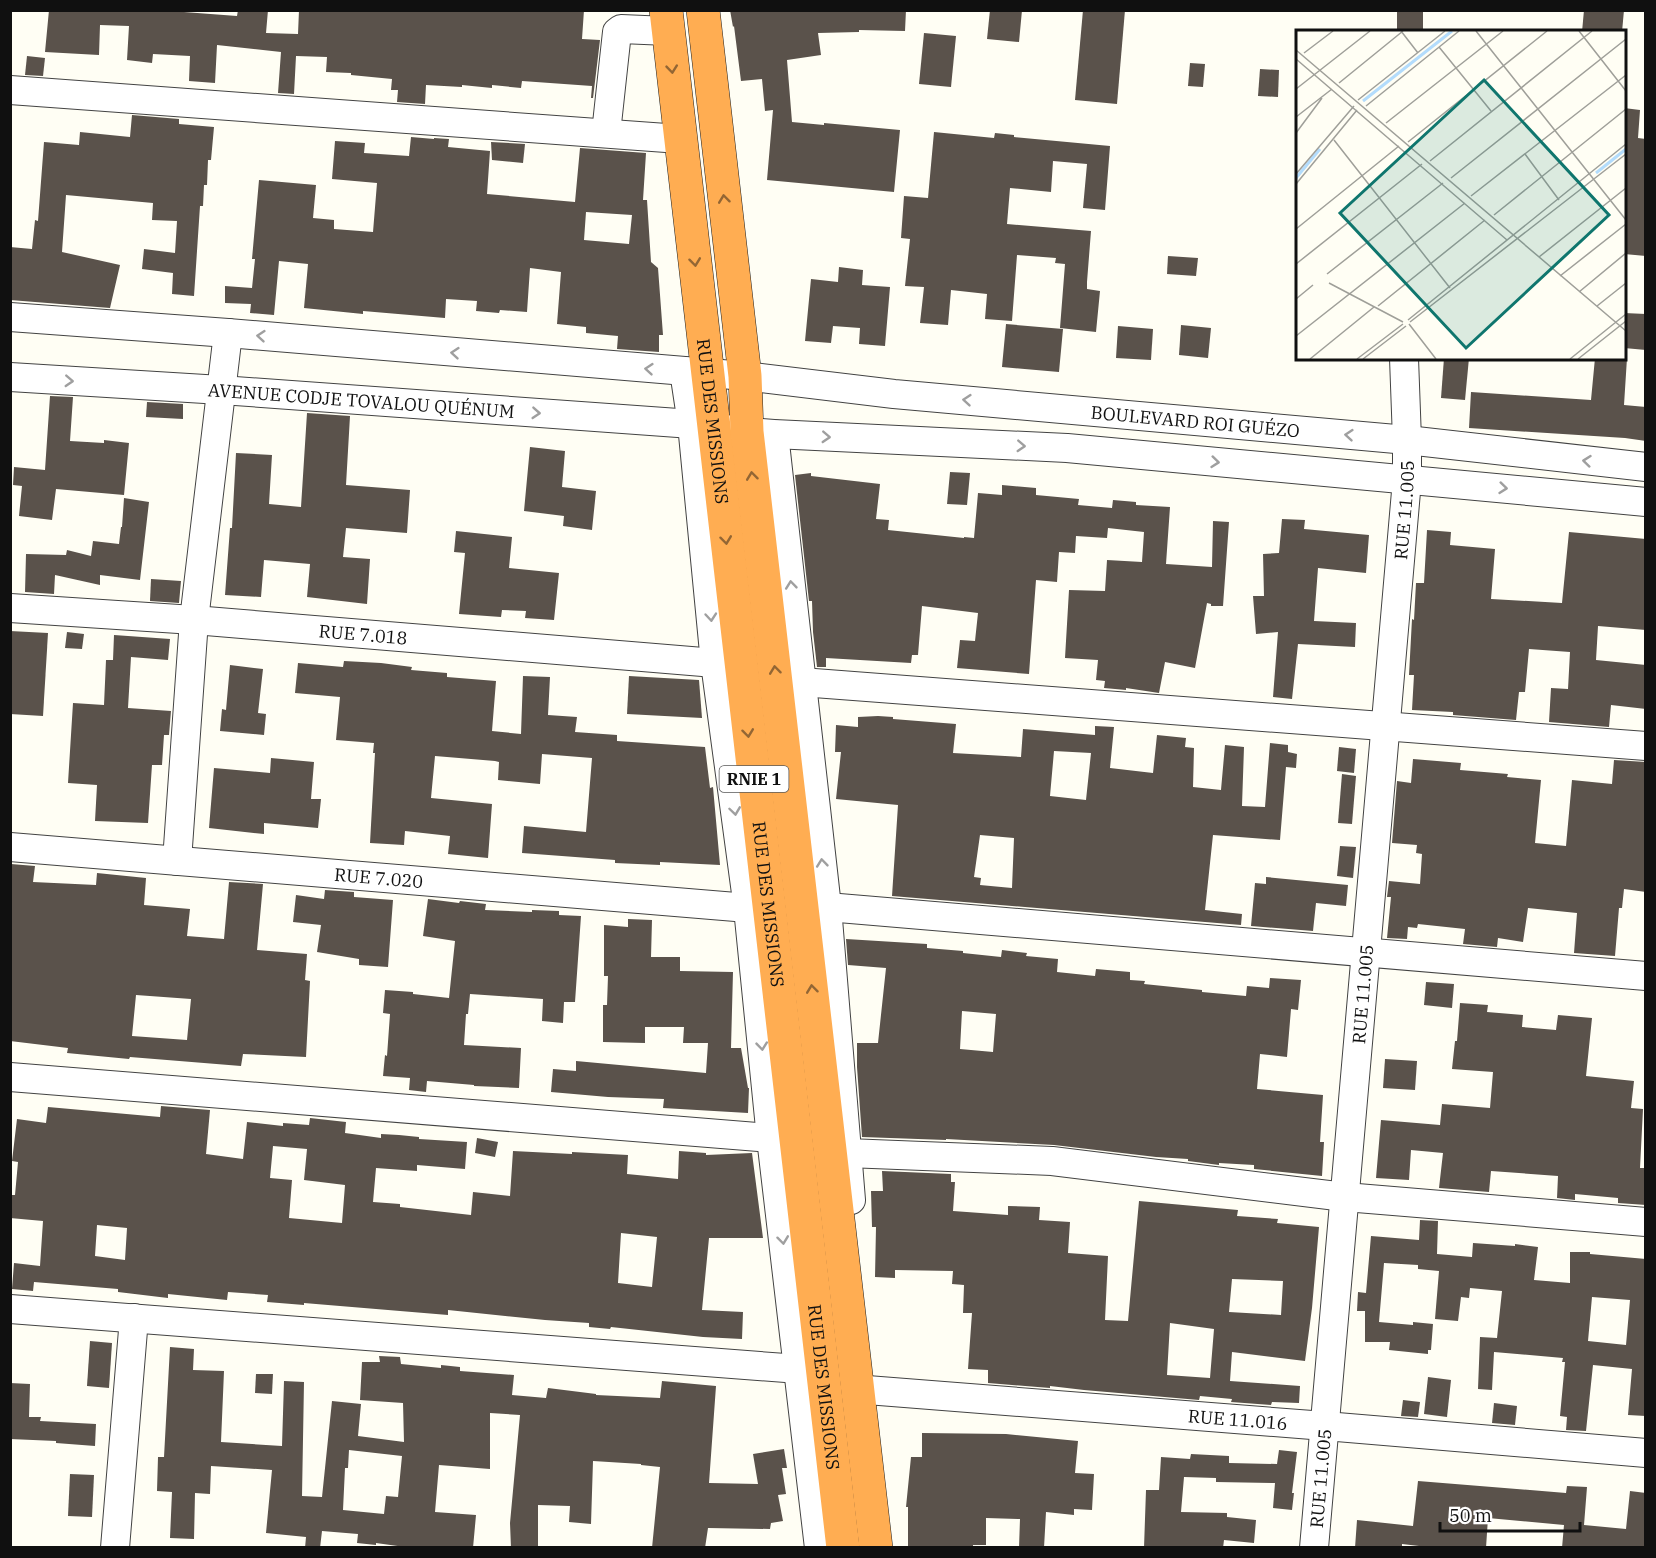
<svg xmlns="http://www.w3.org/2000/svg" width="1656" height="1558" font-family="'IBM Plex Serif',serif">
  <rect width="100%" height="100%" fill="#fffef4"/>
  <g fill="#5a524b" fill-rule="evenodd">
    <polygon points="49,10 184,10 184,12 237,16 238,10 268,10 266,33 298,34 299,10 584,10 582,39 600,40 593,98 591,98 592,86 522,81 521,88 492,85 492,88 462,85 462,87 426,85 425,104 397,102 398,90 391,90 392,79 351,75 351,73 326,72 327,57 296,56 294,94 278,93 281,52 217,45 215,83 189,81 190,56 153,54 152,63 127,60 129,26 100,25 99,55 45,52"/>
    <polygon points="730,10 906,10 905,31 859,30 859,32 818,33 821,55 787,60 792,122 824,125 824,123 900,130 894,192 767,180 773,110 765,111 762,79 741,81 734,26 733,27"/>
    <polygon points="990,10 1022,10 1019,42 987,39"/>
    <polygon points="1083,10 1125,10 1117,104 1075,100"/>
    <polygon points="1397,10 1423,10 1423,30 1397,29"/>
    <polygon points="1584,10 1624,10 1622,32 1582,32"/>
    <polygon points="924,33 956,36 951,87 919,84"/>
    <polygon points="27,56 45,58 43,76 25,75"/>
    <polygon points="1190,63 1205,64 1203,87 1188,86"/>
    <polygon points="1260,69 1279,70 1278,97 1258,96"/>
    <polygon points="1624,108 1640,110 1638,138 1646,139 1646,256 1624,254"/>
    <polygon points="132,115 179,119 179,124 214,127 211,160 208,160 207,185 204,185 203,206 200,206 194,296 172,294 173,273 142,269 144,249 175,253 177,221 152,220 153,203 66,195 62,252 120,265 110,308 10,300 10,247 32,249 35,220 38,221 44,142 79,145 80,132 130,137"/>
    <polygon points="934,132 994,138 995,133 1014,135 1014,137 1110,146 1105,210 1083,208 1087,164 1053,161 1051,192 1010,188 1007,224 1091,231 1087,282 1087,289 1100,291 1096,332 1060,328 1065,264 1055,263 1056,258 1017,255 1012,321 985,319 987,294 951,290 948,325 920,323 924,287 905,286 910,239 901,238 904,196 928,198"/>
    <path d="M411,137L434,139V138L449,139L448,147L490,151L487,194L575,202L580,148L646,153L643,200H647L651,262L658,268L663,335H659V352L617,349L618,336L586,333V327L557,324L561,272L530,268L527,312L500,310L499,313L476,311L477,301L446,299L445,318L363,311V314L304,308L308,264L279,261L274,315L250,313L251,304L225,303V286L252,288L255,259H252L259,180L316,185L313,218L334,220V229L373,232L377,183L332,179L335,141L365,143L364,153L409,156ZM586,212L632,215L629,244L584,240Z"/>
    <polygon points="491,142 525,144 523,163 492,160"/>
    <polygon points="1168,256 1198,258 1196,276 1167,274"/>
    <polygon points="839,267 863,270 862,285 890,287 885,346 859,344 860,328 833,326 831,343 805,341 811,279 838,282"/>
    <polygon points="1624,313 1646,314 1646,350 1624,348"/>
    <polygon points="1006,324 1063,329 1059,372 1002,367"/>
    <polygon points="1181,325 1211,328 1208,358 1179,355"/>
    <polygon points="1118,326 1153,329 1151,360 1116,358"/>
    <polygon points="1444,358 1469,358 1465,400 1441,398"/>
    <polygon points="1595,358 1627,358 1624,405 1646,407 1646,441 1625,438 1469,428 1471,392 1591,400"/>
    <polygon points="50,396 73,397 70,441 104,443 104,440 129,443 124,495 56,489 52,520 19,516 22,486 13,485 14,467 45,470"/>
    <polygon points="147,402 183,404 183,419 146,417"/>
    <polygon points="307,413 350,416 346,485 410,490 407,533 346,528 343,557 370,559 367,604 307,597 310,564 264,560 261,597 225,595 230,528 232,528 236,453 272,455 269,504 301,507"/>
    <polygon points="530,447 565,451 562,487 596,491 592,530 563,526 564,516 524,511"/>
    <polygon points="950,472 970,473 967,505 947,504"/>
    <polygon points="811,473 811,476 880,484 876,519 889,520 888,530 964,538 964,537 974,538 978,493 1002,495 1002,485 1036,488 1036,495 1079,499 1078,505 1112,508 1113,500 1136,502 1136,505 1170,507 1166,564 1212,567 1213,521 1229,522 1223,606 1211,606 1211,604 1207,603 1195,668 1165,662 1159,693 1126,688 1126,690 1104,688 1105,681 1096,680 1098,660 1065,658 1069,590 1105,591 1107,560 1142,562 1144,532 1108,528 1107,538 1076,536 1075,553 1059,552 1057,582 1036,580 1029,674 957,668 960,640 975,641 978,613 922,606 918,655 912,655 911,663 826,658 826,667 817,667 813,632 812,601 809,601 795,475"/>
    <polygon points="124,498 149,502 140,580 100,575 100,585 55,575 54,594 25,592 26,554 66,555 67,550 91,556 93,541 119,544 121,527 122,527"/>
    <polygon points="1282,519 1305,520 1304,529 1369,535 1366,573 1318,568 1314,621 1356,623 1355,647 1298,644 1292,699 1273,697 1278,632 1256,634 1253,596 1264,596 1263,554 1279,553"/>
    <polygon points="1427,530 1451,532 1450,545 1495,549 1491,599 1562,603 1569,532 1646,539 1646,630 1598,626 1596,660 1646,665 1646,709 1611,705 1609,727 1549,722 1551,688 1568,689 1570,652 1529,649 1525,692 1519,692 1516,720 1453,715 1453,712 1412,710 1414,675 1409,675 1412,619 1414,620 1416,583 1424,583"/>
    <polygon points="456,531 512,537 509,568 559,573 554,620 525,618 526,611 502,610 501,617 459,614 465,553 454,552"/>
    <polygon points="151,579 181,581 179,603 150,601"/>
    <polygon points="10,631 48,633 43,716 10,714"/>
    <polygon points="67,632 84,634 82,649 65,648"/>
    <polygon points="114,635 170,639 168,660 131,657 128,708 171,711 169,735 164,735 162,765 152,765 148,823 95,821 97,785 68,783 73,703 104,705 106,660 113,660"/>
    <polygon points="344,661 381,663 412,667 411,670 447,673 447,677 496,681 492,731 521,734 523,676 550,677 548,715 577,717 575,732 617,735 617,741 705,747 710,788 713,787 720,865 660,862 660,865 615,863 615,860 522,853 524,826 586,832 592,758 542,754 540,784 498,780 499,762 495,761 435,756 431,798 492,804 488,858 448,854 450,836 405,831 404,845 370,843 375,753 373,753 374,743 336,740 340,697 295,693 298,663 343,667"/>
    <polygon points="230,665 263,669 258,713 266,714 264,735 220,731 222,709 226,710"/>
    <polygon points="629,676 699,680 702,718 627,714"/>
    <path d="M878,716L893,717V719L956,724L953,753L1021,757L1023,729L1095,735V726L1114,727L1110,768L1153,773L1157,735L1186,738L1185,747L1194,748L1193,787L1221,790L1225,745L1244,747L1242,806L1265,807L1270,743L1288,745V752L1297,754L1296,768L1286,767L1280,840L1213,835L1205,910L1242,914L1241,925L892,896L898,805L836,799L841,752H835L836,725L858,727V717ZM1054,751L1091,753L1086,800L1050,796ZM980,835L1014,838L1012,888L980,885L981,878L974,877Z"/>
    <polygon points="1339,747 1356,749 1354,773 1337,771"/>
    <polygon points="271,758 314,762 311,799 321,799 318,828 264,823 264,834 209,828 214,768 270,773"/>
    <polygon points="1413,759 1461,763 1460,770 1508,774 1507,777 1541,780 1535,843 1566,846 1572,780 1612,784 1614,760 1646,762 1646,892 1624,889 1622,908 1619,908 1615,956 1574,953 1577,913 1528,908 1523,942 1498,938 1497,947 1463,944 1465,929 1418,924 1417,928 1408,927 1407,939 1387,938 1391,897 1387,897 1389,881 1420,884 1422,854 1416,853 1417,845 1392,843 1397,781 1411,783"/>
    <polygon points="1342,774 1356,776 1352,824 1338,823"/>
    <polygon points="1340,846 1356,847 1353,878 1337,876"/>
    <path d="M11,864L35,866L33,882L96,885L97,873L146,878L144,905L190,909L187,936L224,939L229,882L263,884L257,950L307,954L305,980L310,981L306,1057L243,1054L241,1066L130,1057L129,1059L67,1053L68,1048L10,1041ZM136,995L191,999L187,1040L132,1036Z"/>
    <polygon points="1266,877 1348,885 1346,906 1316,903 1313,931 1251,926 1255,883 1266,884"/>
    <polygon points="325,890 354,892 354,897 393,900 388,967 359,965 359,959 317,952 321,925 293,922 296,895 324,899"/>
    <polygon points="428,899 459,903 460,901 486,904 485,910 532,912 532,910 559,911 559,915 581,916 575,1002 564,1002 563,1023 542,1021 543,999 470,994 468,1014 466,1014 464,1045 521,1048 519,1088 474,1086 474,1085 427,1081 426,1092 409,1090 410,1078 383,1076 385,1055 387,1056 390,1014 383,1013 385,990 413,992 413,994 449,998 455,941 423,936"/>
    <polygon points="628,919 652,920 651,957 680,957 680,971 733,972 731,1048 741,1048 748,1088 749,1088 748,1113 663,1108 664,1099 608,1097 551,1092 553,1069 576,1071 576,1061 706,1073 708,1043 683,1043 684,1027 645,1027 645,1043 603,1042 603,1005 607,1005 608,976 604,976 604,925 628,927"/>
    <path d="M846,939L927,944V948L963,951V953L1001,957L1002,950L1027,953L1026,956L1058,959L1057,972L1095,976L1096,969L1130,972V980L1145,981L1144,984L1202,990V992L1246,996L1247,986L1269,988L1270,978L1301,980L1298,1010L1291,1009L1287,1057L1260,1054L1257,1089L1323,1095L1320,1142H1324L1322,1176L1254,1169V1165L1219,1163V1165L1188,1161V1159L1156,1157L1054,1145L946,1139V1140L862,1137L857,1067V1043H878L886,968L848,965ZM962,1011L996,1014L993,1052L960,1049Z"/>
    <polygon points="1426,982 1454,984 1452,1008 1424,1005"/>
    <polygon points="1460,1003 1488,1005 1487,1012 1523,1015 1522,1027 1556,1030 1558,1015 1592,1018 1586,1076 1634,1081 1631,1108 1643,1109 1640,1168 1646,1168 1646,1205 1618,1203 1618,1198 1575,1194 1575,1200 1557,1198 1558,1176 1491,1171 1489,1192 1439,1188 1443,1153 1411,1150 1409,1180 1376,1178 1381,1120 1440,1125 1442,1104 1490,1108 1493,1072 1452,1069 1455,1041 1457,1041"/>
    <polygon points="1385,1059 1417,1061 1415,1090 1383,1088"/>
    <path d="M161,1106L210,1110L206,1154L243,1159L247,1122L283,1126V1123L309,1125L310,1118L346,1122L345,1133L381,1138V1134L399,1135L419,1137V1139L467,1142L465,1169L417,1165V1171L376,1168L373,1202L400,1204V1207L471,1215L473,1192L510,1196L513,1151L572,1154V1152L628,1155L627,1174L678,1179L679,1151L706,1153V1155L752,1153L763,1238H709L702,1310L743,1312L742,1339L703,1337L611,1327L610,1329L589,1327V1323L545,1320L448,1310V1315L304,1303V1305L267,1302L268,1295L228,1292L227,1300L168,1294V1298L118,1292V1289L34,1282L33,1291L12,1289L14,1263L40,1266L43,1221L10,1218V1195H15L18,1162L12,1161L17,1119L46,1123L48,1107L160,1117ZM273,1146L307,1149L304,1180L345,1185L342,1223L289,1218L292,1180L270,1178ZM97,1225L127,1228L125,1260L95,1256ZM621,1233L657,1237L652,1287L618,1283Z"/>
    <polygon points="477,1138 498,1142 495,1157 475,1153"/>
    <path d="M882,1171L951,1174V1182H955L953,1211L1008,1215V1206L1040,1207L1039,1220L1070,1222L1068,1253L1108,1256L1105,1320L1128,1321L1139,1201L1238,1210L1237,1216L1278,1219L1277,1223L1319,1227L1312,1308L1305,1361L1232,1352L1230,1381L1300,1386L1299,1403L1272,1402L1271,1405L1231,1402L1232,1399L1200,1396L1199,1400L1084,1390L1050,1386V1388L988,1383V1370L968,1369L972,1313H963L964,1285L952,1284L953,1271L895,1270V1278L875,1277L876,1227H872L871,1191H883ZM1232,1279L1283,1281L1281,1315L1229,1312ZM1170,1323L1214,1329L1210,1378L1167,1375Z"/>
    <path d="M1420,1220L1438,1221L1437,1254L1472,1257L1473,1243L1515,1246V1244L1538,1247L1534,1280L1570,1283V1252H1590V1254L1646,1259V1416L1628,1415L1632,1369L1593,1365L1586,1431L1566,1430L1567,1417L1560,1416L1565,1362H1562L1563,1358L1494,1352L1492,1390L1478,1389L1480,1337L1497,1338L1502,1291L1470,1288L1469,1298L1461,1297L1458,1321L1435,1319L1439,1271L1418,1269V1265L1384,1263L1379,1322L1413,1325V1322L1433,1324L1431,1350H1428V1354L1389,1350L1390,1342H1365V1311H1357L1358,1292L1366,1293L1371,1236L1419,1240ZM1592,1297L1630,1300L1626,1345L1588,1341Z"/>
    <polygon points="90,1341 112,1343 109,1388 87,1386"/>
    <path d="M170,1347L194,1349L193,1370L224,1371L221,1442L282,1446L284,1381L304,1382L302,1496L322,1497L332,1401L361,1404L358,1436L404,1442L403,1403L360,1400L362,1362H380L379,1356L400,1357L401,1364L441,1368V1365L460,1367V1371L514,1375L512,1395L546,1398L548,1388L596,1394V1395L660,1398L662,1381L716,1386L709,1483L758,1484L753,1454L784,1449L787,1468H782L786,1494L778,1495L783,1521L771,1523L770,1529L708,1528L705,1548H652L660,1467L641,1465V1464L593,1461L591,1524L569,1522L570,1506L538,1505V1548H511L510,1523L520,1415L490,1413V1469L439,1465L435,1512L476,1515L473,1548H412L376,1543V1545L357,1543L358,1534L322,1531L320,1548H305L306,1537L266,1533L272,1470L211,1466L210,1494L195,1493L194,1539L170,1538L172,1492L157,1491L158,1457H164ZM349,1450L402,1456L398,1497L386,1496L384,1514L343,1510L345,1468H348Z"/>
    <polygon points="256,1374 273,1374 272,1394 255,1393"/>
    <polygon points="1428,1377 1451,1380 1447,1417 1424,1414"/>
    <polygon points="10,1383 30,1384 29,1417 41,1417 40,1421 96,1424 95,1446 56,1443 56,1441 10,1439"/>
    <polygon points="1403,1400 1420,1402 1418,1417 1401,1416"/>
    <polygon points="1494,1403 1517,1406 1515,1425 1492,1423"/>
    <polygon points="922,1433 1006,1434 1078,1441 1075,1473 1094,1474 1092,1510 1074,1509 1074,1515 1046,1512 1044,1548 1019,1548 1020,1519 986,1518 986,1545 973,1545 973,1548 908,1548 908,1507 906,1507 911,1457 922,1457"/>
    <polygon points="1279,1450 1297,1452 1292,1493 1294,1493 1292,1510 1273,1508 1275,1483 1216,1482 1216,1478 1184,1477 1181,1512 1227,1513 1227,1517 1256,1520 1254,1543 1224,1540 1223,1548 1144,1548 1146,1490 1159,1490 1161,1457 1190,1459 1191,1454 1229,1456 1229,1463 1277,1464"/>
    <polygon points="70,1474 94,1475 92,1517 68,1516"/>
    <polygon points="1418,1481 1566,1493 1567,1486 1587,1487 1584,1525 1626,1529 1630,1491 1646,1493 1646,1548 1562,1548 1564,1525 1488,1518 1486,1548 1436,1548 1402,1544 1402,1548 1355,1548 1357,1520 1413,1526"/>
  </g>
  <g fill="none" stroke-linecap="round" stroke-linejoin="round">
    <defs>
      <g id="minor">
        <polyline points="10,90 680,139"/>
        <polyline points="606,133 617,32 621,29 668,31"/>
        <path id="s1" d="M10,317L228,333L745,376L894,394L1407,440L1646,467"/>
        <polyline points="684,371 692,424 715,663 748,908 771,1138 819,1548"/>
        <path id="s2" d="M10,377L221,390L692,424L747,432L774,434L1067,448L1646,502"/>
        <polyline points="774,434 827,907 851,1200"/>
        <path id="s3" d="M10,608L194,620L715,663"/>
        <polyline points="801,682 1646,746"/>
        <path id="s4" d="M10,847L748,908"/>
        <polyline points="177,861 194,620 228,333"/>
        <polyline points="827,907 1646,976"/>
        <polyline points="10,1077 771,1138"/>
        <polyline points="847,1153 1052,1161 1345,1197 1646,1222"/>
        <polyline points="10,1309 799,1369"/>
        <path id="s5" d="M867,1390L1325,1426L1646,1453"/>
        <polyline points="115,1548 134,1318"/>
        <path id="s6" d="M1314,1548L1407,480V440L1404,358"/>
      </g>
      <g id="highway">
        <path id="s7" d="M666,10L843,1548"/>
        <polyline points="703,10 745,376 747,432 876,1548"/>
      </g>
    </defs>
    <use href="#minor" stroke="#434343" stroke-width="30"/>
    <use href="#highway" stroke="#212121" stroke-width="34"/>
    <use href="#minor" stroke="#fff" stroke-width="28"/>
    <use href="#highway" stroke="#ffad52" stroke-width="33"/>
  </g>
  <defs><path id="oneway-chevron" d="M-2-3.5L2.5 0L-2 3.5" fill="none" stroke-width="1.6" stroke-linecap="round" stroke-linejoin="round" transform="scale(1.5)"/></defs>
  <g stroke="#936634">
    <use href="#oneway-chevron" transform="translate(672 69) rotate(84)"/>
    <use href="#oneway-chevron" transform="translate(724 199) rotate(-97)"/>
    <use href="#oneway-chevron" transform="translate(695 262) rotate(83)"/>
    <use href="#oneway-chevron" transform="translate(752 476) rotate(-97)"/>
    <use href="#oneway-chevron" transform="translate(726 540) rotate(83)"/>
    <use href="#oneway-chevron" transform="translate(775 670) rotate(-97)"/>
    <use href="#oneway-chevron" transform="translate(748 733) rotate(83)"/>
    <use href="#oneway-chevron" transform="translate(812 989) rotate(-97)"/>
  </g>
  <g stroke="#9f9f9f">
    <use href="#oneway-chevron" transform="translate(261 336) rotate(-175)"/>
    <use href="#oneway-chevron" transform="translate(455 353) rotate(-175)"/>
    <use href="#oneway-chevron" transform="translate(649 369) rotate(-175)"/>
    <use href="#oneway-chevron" transform="translate(69 381) rotate(3)"/>
    <use href="#oneway-chevron" transform="translate(967 400) rotate(-175)"/>
    <use href="#oneway-chevron" transform="translate(536 413) rotate(4)"/>
    <use href="#oneway-chevron" transform="translate(1349 435) rotate(-175)"/>
    <use href="#oneway-chevron" transform="translate(826 437) rotate(3)"/>
    <use href="#oneway-chevron" transform="translate(1021 446) rotate(3)"/>
    <use href="#oneway-chevron" transform="translate(1587 461) rotate(-174)"/>
    <use href="#oneway-chevron" transform="translate(1215 462) rotate(6)"/>
    <use href="#oneway-chevron" transform="translate(1503 488) rotate(6)"/>
    <use href="#oneway-chevron" transform="translate(791 585) rotate(-96)"/>
    <use href="#oneway-chevron" transform="translate(711 617) rotate(85)"/>
    <use href="#oneway-chevron" transform="translate(735 811) rotate(82)"/>
    <use href="#oneway-chevron" transform="translate(822 863) rotate(-96)"/>
    <use href="#oneway-chevron" transform="translate(762 1046) rotate(84)"/>
    <use href="#oneway-chevron" transform="translate(783 1240) rotate(83)"/>
  </g>
  <g text-anchor="middle" dominant-baseline="central" stroke-width="6" stroke-linejoin="round" paint-order="stroke">
    <rect fill="#fff" stroke="#585858" stroke-width="1.5" x="719.5" y="766" width="69" height="26" rx="4.5"/>
    <g font-size="16" font-weight="bold" fill="#101010">
      <text x="754" y="779">RNIE 1</text>
    </g>
    <g font-size="18" fill="#101010" stroke="#fff">
      <text stroke="none"><textPath href="#s2" startOffset="352">AVENUE CODJE TOVALOU QUÉNUM</textPath></text>
      <text stroke="none"><textPath href="#s7" startOffset="414">RUE DES MISSIONS</textPath></text>
      <text stroke="none"><textPath href="#s1" startOffset="1190">BOULEVARD ROI GUÉZO</textPath></text>
      <text stroke="none"><textPath href="#s6" startOffset="1042">RUE 11.005</textPath></text>
      <text stroke="none"><textPath href="#s3" startOffset="354">RUE 7.018</textPath></text>
      <text stroke="none"><textPath href="#s4" startOffset="370">RUE 7.020</textPath></text>
      <text stroke="none"><textPath href="#s7" startOffset="900">RUE DES MISSIONS</textPath></text>
      <text stroke="none"><textPath href="#s6" startOffset="556">RUE 11.005</textPath></text>
      <text stroke="none"><textPath href="#s7" startOffset="1386">RUE DES MISSIONS</textPath></text>
      <text stroke="none"><textPath href="#s5" startOffset="372">RUE 11.016</textPath></text>
      <text stroke="none"><textPath href="#s6" startOffset="70">RUE 11.005</textPath></text>
    </g>
  </g>
  <g transform="translate(1296 30)">
    <rect width="330" height="330" fill="#fffef4"/>
    <path fill="none" stroke="#b3dcfc" stroke-width="3" d="M67,71L156,1M300,143L330,119M0,148L24,119"/>
    <path fill="none" stroke="#9f9f99" stroke-width="1.5" d="M105,1L122,23M180,1L330,190M283,1L330,61M143,17L195,81M0,20L330,301M8,23L37,1M0,29L211,210M43,53L107,1M0,59L74,1M62,70L149,1M70,76L163,1M0,87L36,59M90,93L207,1M0,103L26,68M38,110L154,258M112,112L251,1M229,124L263,170M134,131L296,1M0,144L58,76M155,148L330,9M0,154L61,80M175,166L330,45M198,185L330,79M0,199L103,116M243,227L330,158M0,234L126,134M31,244L147,153M264,246L330,194M33,253L107,292M283,262L330,223M0,269L17,255M82,276L189,190M301,276L330,253M112,290L330,114M114,292L330,124M113,294L140,329M0,306L169,173M14,329L78,277M61,329L107,294M67,329L110,296M274,329L330,284M282,329L330,291"/>
    <path fill="#0f766e" fill-opacity="0.15" stroke="#0f766e" stroke-width="3" d="M188,50L313,185L170,318L44,183Z"/>
    <rect width="330" height="330" fill="none" stroke="#101010" stroke-width="3"/>
  </g>
  <rect width="1656" height="1558" fill="none" stroke="#101010" stroke-width="24"/>
  <path d="M1440 1522v9h140v-9" fill="none" stroke="#101010" stroke-width="3"/>
  <text x="1449" y="1522" font-size="18" fill="#101010" stroke="#ffffff" stroke-width="4.5" paint-order="stroke">50 m</text>
</svg>
